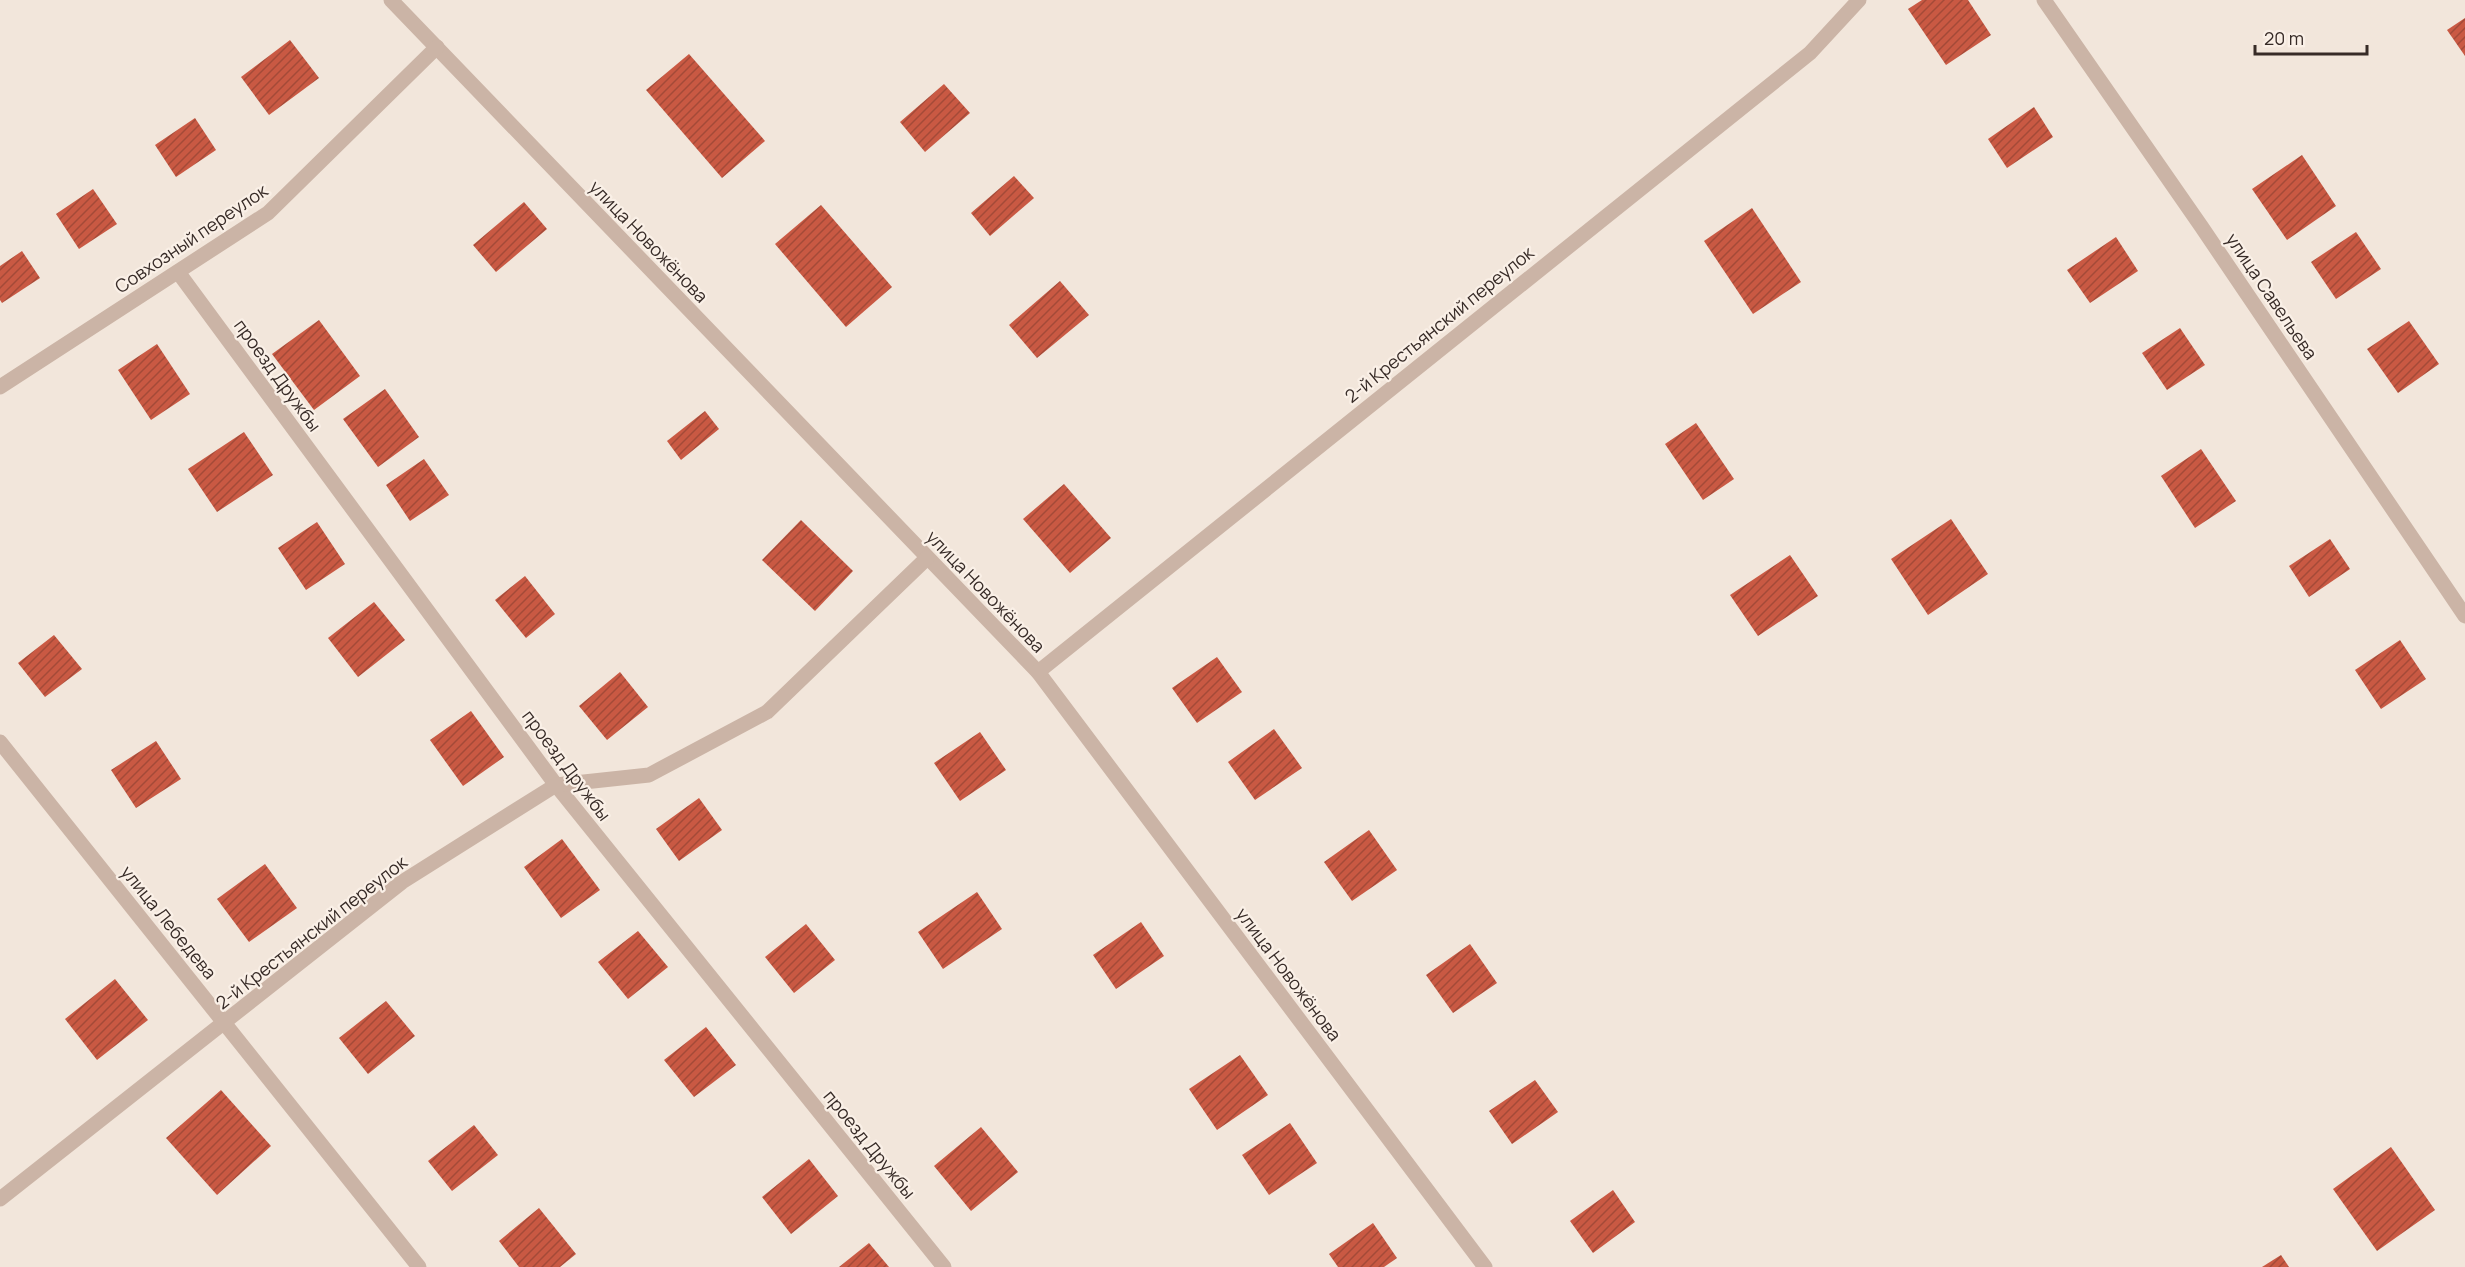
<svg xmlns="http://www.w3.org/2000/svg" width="2465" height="1267" font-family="Manrope,sans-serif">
  <defs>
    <pattern id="building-hatch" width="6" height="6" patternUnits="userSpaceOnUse" patternTransform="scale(1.5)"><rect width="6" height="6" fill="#c95943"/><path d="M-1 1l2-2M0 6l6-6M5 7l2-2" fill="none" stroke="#a44a38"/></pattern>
  </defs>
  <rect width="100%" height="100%" fill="#f2e6db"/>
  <g fill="url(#building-hatch)">
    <polygon points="1922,0 1968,0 1991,35 1946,65 1908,9"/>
    <polygon points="2465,18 2465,56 2447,30"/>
    <polygon points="290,40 319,78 269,115 241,77"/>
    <polygon points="689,54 765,141 722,178 646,90"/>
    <polygon points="944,84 970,113 925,152 900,122"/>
    <polygon points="2034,107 2053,137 2007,168 1988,139"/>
    <polygon points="195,118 216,150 176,177 155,145"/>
    <polygon points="2302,155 2336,206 2287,240 2252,189"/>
    <polygon points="1014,176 1034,198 990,236 971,213"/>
    <polygon points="93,189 117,224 79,249 56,214"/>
    <polygon points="524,202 547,229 496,272 473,245"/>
    <polygon points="821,205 892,287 846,327 775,244"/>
    <polygon points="1752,208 1801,282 1753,314 1704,241"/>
    <polygon points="2356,232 2381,269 2336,299 2311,262"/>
    <polygon points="2116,237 2138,271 2090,303 2067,270"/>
    <polygon points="22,251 40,278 2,303 0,300 0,266"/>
    <polygon points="1060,281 1089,315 1037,358 1009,325"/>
    <polygon points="319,320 360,376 314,410 272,354"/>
    <polygon points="2409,321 2439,364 2398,393 2367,349"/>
    <polygon points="2180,328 2205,365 2167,390 2142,353"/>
    <polygon points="157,344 190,394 151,420 118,370"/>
    <polygon points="385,389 419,437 378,467 343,419"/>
    <polygon points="705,411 719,429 681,460 667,441"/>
    <polygon points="1696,423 1734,479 1703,500 1665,444"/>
    <polygon points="244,432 273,475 217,512 188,469"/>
    <polygon points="2201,449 2236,501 2195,528 2161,476"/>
    <polygon points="424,459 449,495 410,521 386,485"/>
    <polygon points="1064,484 1111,538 1070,573 1023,519"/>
    <polygon points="1951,519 1988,574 1928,615 1891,559"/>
    <polygon points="801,520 853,571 815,611 762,560"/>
    <polygon points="317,522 345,564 306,590 278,548"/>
    <polygon points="2330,539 2350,569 2309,597 2289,566"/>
    <polygon points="1790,555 1818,596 1758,636 1730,595"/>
    <polygon points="525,576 555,614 526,638 495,600"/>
    <polygon points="374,602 405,640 358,677 328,638"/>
    <polygon points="54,635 82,669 45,697 18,663"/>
    <polygon points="2400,640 2426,679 2381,709 2355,670"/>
    <polygon points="1217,657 1242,692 1197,723 1172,688"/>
    <polygon points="620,672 648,707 607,740 579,706"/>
    <polygon points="471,711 504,757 463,786 430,740"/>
    <polygon points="1274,729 1302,768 1255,800 1228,762"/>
    <polygon points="980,732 1006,770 960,801 934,763"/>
    <polygon points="156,741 181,779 136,808 111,770"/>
    <polygon points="699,798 722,830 679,861 656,829"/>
    <polygon points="1369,830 1397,870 1352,901 1324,862"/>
    <polygon points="562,839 600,890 561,918 524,867"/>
    <polygon points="265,864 297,908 249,942 217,899"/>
    <polygon points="977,892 1002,929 943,969 918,932"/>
    <polygon points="1141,922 1164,956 1116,989 1093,955"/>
    <polygon points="806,924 835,960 794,993 765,957"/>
    <polygon points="638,931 668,967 628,999 598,962"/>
    <polygon points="1470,944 1497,983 1453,1013 1426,975"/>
    <polygon points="115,979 148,1020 97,1060 65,1019"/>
    <polygon points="386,1001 415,1036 368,1074 339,1038"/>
    <polygon points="706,1027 736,1065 694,1097 664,1060"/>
    <polygon points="1240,1055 1268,1095 1217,1130 1189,1089"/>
    <polygon points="1535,1080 1558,1112 1512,1144 1489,1111"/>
    <polygon points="221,1090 271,1146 217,1195 166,1138"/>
    <polygon points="1290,1123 1317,1163 1269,1195 1242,1155"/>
    <polygon points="474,1125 498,1155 452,1191 428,1161"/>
    <polygon points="981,1127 1018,1172 971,1211 934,1166"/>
    <polygon points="2391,1147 2435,1210 2377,1251 2333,1189"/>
    <polygon points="809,1159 838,1196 791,1234 762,1197"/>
    <polygon points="1613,1190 1635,1222 1593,1253 1570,1221"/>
    <polygon points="539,1208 576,1254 560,1267 519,1267 499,1241"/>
    <polygon points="1373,1223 1397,1258 1384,1267 1338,1267 1329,1254"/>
    <polygon points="869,1243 889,1267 839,1267"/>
    <polygon points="2281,1255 2289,1267 2262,1267"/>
  </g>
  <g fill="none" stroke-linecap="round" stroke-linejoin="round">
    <g stroke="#cbb4a6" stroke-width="15">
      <polyline points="391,0 1038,672 1485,1267"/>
      <polyline points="2044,0 2201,226 2465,616"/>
      <polyline points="178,272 556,785 944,1267"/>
      <polyline points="0,387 268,213 437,47"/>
      <polyline points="1038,672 1810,53 1859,0"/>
      <polyline points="0,742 419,1267"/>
      <polyline points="0,1199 402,882 556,785 649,775 767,712 927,558"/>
    </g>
  </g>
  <g text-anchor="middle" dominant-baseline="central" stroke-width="4.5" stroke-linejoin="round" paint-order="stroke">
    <g font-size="18" fill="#372b27" stroke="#faf0e7">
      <text transform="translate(191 238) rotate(-34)">Совхозный переулок</text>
      <text transform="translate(649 241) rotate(46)">улица Новожёнова</text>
      <text transform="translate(2272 296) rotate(56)">улица Савельева</text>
      <text transform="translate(1439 324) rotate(-39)">2-й Крестьянский переулок</text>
      <text transform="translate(278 375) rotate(54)">проезд Дружбы</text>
      <text transform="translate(986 591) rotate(46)">улица Новожёнова</text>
      <text transform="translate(567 765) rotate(53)">проезд Дружбы</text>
      <text transform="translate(169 922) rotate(51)">улица Лебедева</text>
      <text transform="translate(311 932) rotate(-38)">2-й Крестьянский переулок</text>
      <text transform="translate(1289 974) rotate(53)">улица Новожёнова</text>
      <text transform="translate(870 1144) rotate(51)">проезд Дружбы</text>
    </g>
  </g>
  <path d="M2255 45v9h112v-9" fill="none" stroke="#372b27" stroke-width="3"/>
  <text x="2264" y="45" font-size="18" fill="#372b27" stroke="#faf0e7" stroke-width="4.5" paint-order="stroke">20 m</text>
</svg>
